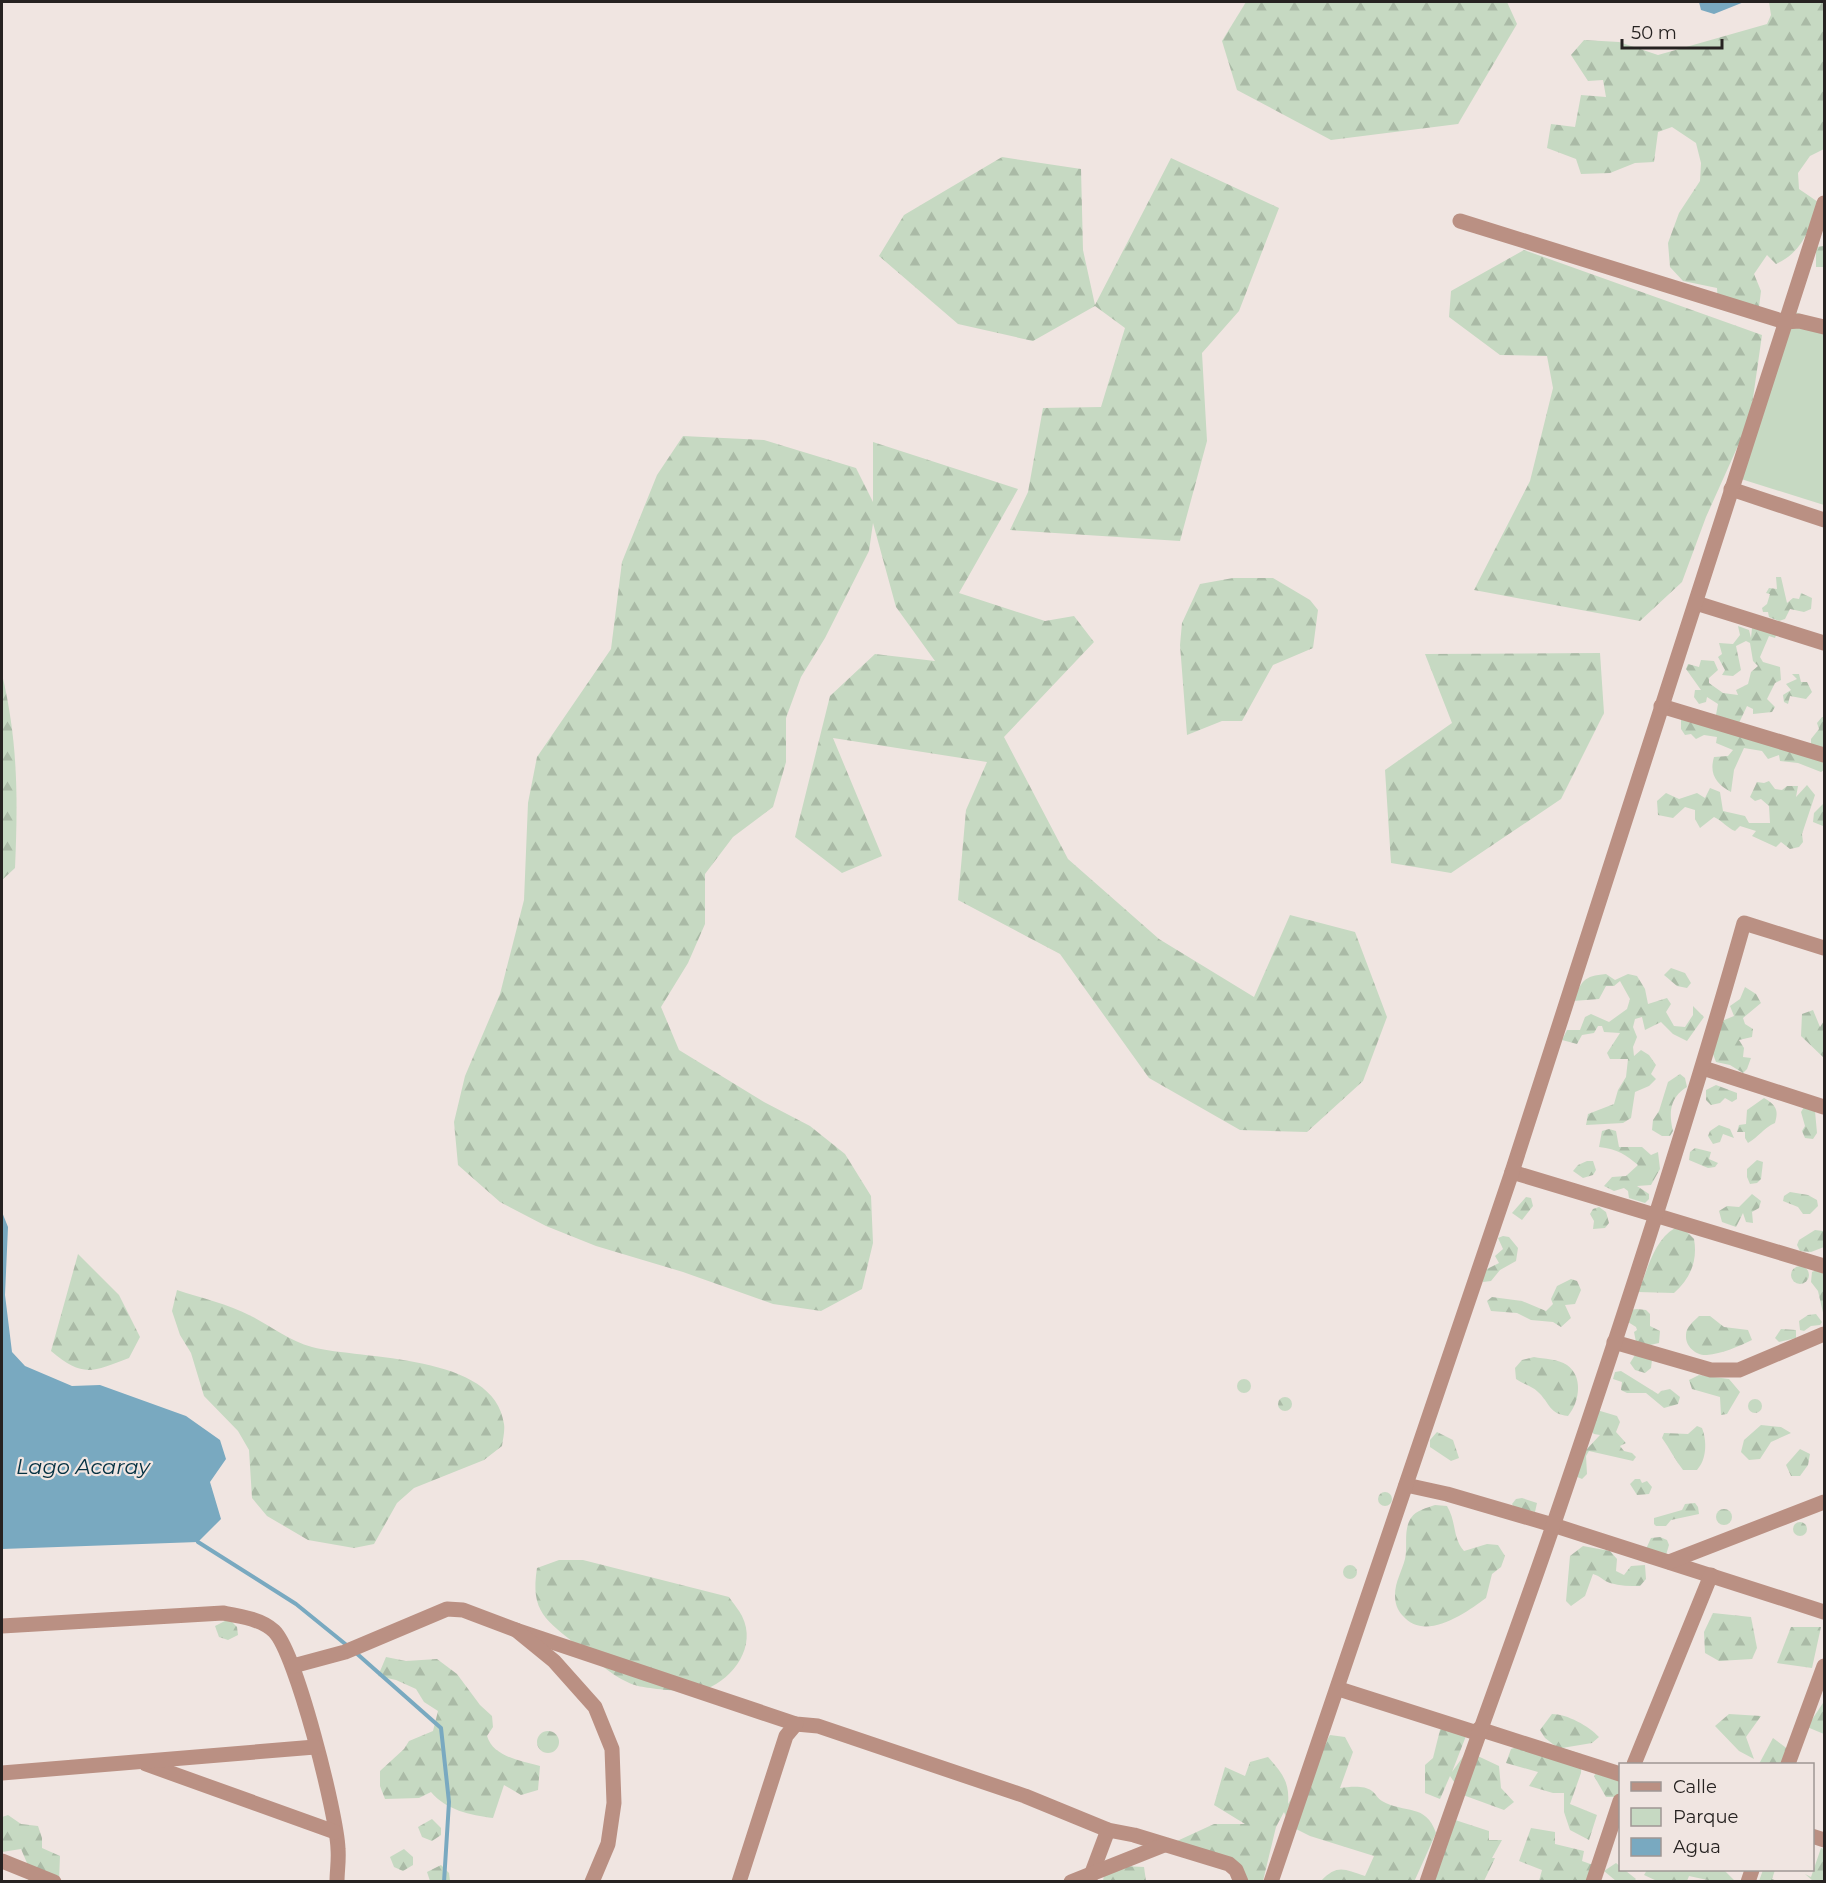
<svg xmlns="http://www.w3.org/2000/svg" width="1826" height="1883" font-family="Montserrat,sans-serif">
  <defs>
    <pattern id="forest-firs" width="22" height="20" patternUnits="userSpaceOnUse" patternTransform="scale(1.5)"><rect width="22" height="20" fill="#c6d9c2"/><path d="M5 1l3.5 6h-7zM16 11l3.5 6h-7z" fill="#aabaa6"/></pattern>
  </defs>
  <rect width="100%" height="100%" fill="#f0e5e1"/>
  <polygon fill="#c6d9c2" points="1795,312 1824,322 1824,505 1741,479"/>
  <g fill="url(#forest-firs)">
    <polygon points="1246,2 1507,2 1517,24 1458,124 1331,140 1237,90 1222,41"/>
    <path d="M1769,2H1824V149L1810,156L1798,173L1799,189L1818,202C1810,228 1803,252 1776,264L1767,255L1754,274L1761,291L1759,307L1718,306L1717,288L1683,281L1670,267L1668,243L1679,213L1700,181L1701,163L1696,143L1672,127L1658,132L1654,162L1635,163L1610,173L1581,174L1576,159L1547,148L1551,124L1575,127L1581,95L1606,97L1603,80L1588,81L1571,55L1584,40L1619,42L1658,55L1767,24L1771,15Z"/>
    <polygon points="1002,157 1081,169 1083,250 1095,305 1171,158 1279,208 1239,311 1202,353 1207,441 1180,541 1010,530 1028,492 1043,408 1101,407 1125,328 1095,306 1033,341 958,324 879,256 904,215"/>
    <polygon points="1824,246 1824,267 1816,267 1816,247"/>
    <polygon points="1524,250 1762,335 1750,419 1706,517 1682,582 1640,621 1474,590 1530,481 1553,388 1547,356 1500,355 1449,317 1451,291"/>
    <polygon points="683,436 764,440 856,468 873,502 873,442 1018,489 959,593 1045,621 1074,616 1094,642 1004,737 1068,859 1159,939 1254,997 1290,915 1355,932 1387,1017 1363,1081 1307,1132 1240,1130 1149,1078 1060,954 958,900 966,810 987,762 833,738 882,856 842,873 795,837 830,696 875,654 935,661 896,607 873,523 869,551 825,638 801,677 786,718 786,762 773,807 733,837 705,874 705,924 688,963 661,1007 679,1050 764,1102 810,1126 845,1154 871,1196 873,1243 862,1289 821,1311 773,1304 683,1272 596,1246 546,1226 500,1202 458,1165 454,1122 465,1076 500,994 524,900 528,803 537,757 611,649 622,562 657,475"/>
    <polygon points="1776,577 1781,577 1787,603 1793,598 1799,599 1801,593 1812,598 1811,609 1804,612 1790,609 1785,619 1779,621 1769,617 1768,612 1763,612 1762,608 1767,604 1770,594 1766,593 1769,588 1777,589"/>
    <polygon points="1233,578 1273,578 1310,600 1318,610 1313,648 1273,665 1242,721 1222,721 1187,735 1180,645 1182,623 1200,584"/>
    <polygon points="1738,626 1749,630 1751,638 1752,628 1777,632 1775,638 1769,636 1760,657 1763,662 1780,667 1781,680 1775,683 1767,699 1775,707 1772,712 1753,714 1753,709 1747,706 1739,723 1716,715 1718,704 1707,697 1706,702 1699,704 1694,697 1695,690 1701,690 1686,669 1688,664 1699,667 1701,660 1714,661 1718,670 1709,678 1709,683 1723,693 1738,695 1736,690 1748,684 1751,672 1758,666 1753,661 1750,643 1746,641 1736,646 1741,670 1733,676 1722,675 1725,670 1718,657 1722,654 1719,643 1733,644 1740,635"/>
    <polygon points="1600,653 1604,713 1561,799 1451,873 1391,863 1385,770 1452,723 1425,654"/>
    <path d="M2,674C18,742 18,798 15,868L2,880Z"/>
    <polygon points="1792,674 1799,674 1801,682 1807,682 1812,692 1806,699 1790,696 1788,704 1784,702 1783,695 1791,690 1786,684 1797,679"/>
    <polygon points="1822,717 1824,717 1824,748 1811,745 1811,739 1819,729 1817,723"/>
    <path d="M1681,718L1824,759V770L1821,772L1798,763L1780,761L1779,755L1768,759L1762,751L1744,748L1734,770L1731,792C1716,784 1709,774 1714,757L1728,756L1733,750L1716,743L1717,737L1704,735L1696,739L1691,734L1685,735L1681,729Z"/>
    <path d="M1769,781L1775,789L1782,790L1787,786H1798L1796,797L1807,785L1815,795L1802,834L1803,842L1799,847L1790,849L1781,842L1776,847L1752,836L1756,831L1740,826L1735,831C1727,828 1723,821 1714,817L1700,828L1695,819V810L1685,807L1673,818L1658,815L1657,801L1666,793L1679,799L1697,793L1705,798L1710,788L1720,792L1723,811L1745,816L1749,823H1770L1769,806L1761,799L1755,801L1750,797L1757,782L1764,783Z"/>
    <polygon points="1824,803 1824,826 1823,826 1813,822 1814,813"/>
    <polygon points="1671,968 1685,973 1691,983 1687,988 1677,986 1664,975"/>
    <path d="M1606,974L1615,980L1628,974L1637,976L1645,989L1648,1004L1667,998L1671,1004L1666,1012L1674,1026L1685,1027L1693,1015V1006L1704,1017L1687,1041L1673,1034L1661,1022L1645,1030L1642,1017L1635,1019L1633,1027L1637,1037L1633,1047L1634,1056L1641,1050L1649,1055L1656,1065L1651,1074L1656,1079L1649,1086L1635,1092L1631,1118L1623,1123L1586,1125L1588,1114L1614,1104L1618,1090L1626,1077L1628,1059H1610L1607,1053L1620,1033L1604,1032L1602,1026H1598L1594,1033L1582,1035L1577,1044L1562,1040L1567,1030H1580L1585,1017L1591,1014L1609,1022L1627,1009L1630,999L1620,981L1614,986H1606L1599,999L1573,1001C1582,981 1583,976 1606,974Z"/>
    <polygon points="1745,987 1756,994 1761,1003 1743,1018 1745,1024 1753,1029 1752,1037 1739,1040 1744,1048 1743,1057 1751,1058 1747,1069 1743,1073 1730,1065 1716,1062 1710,1046 1717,1023 1734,1016 1730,1006 1740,999"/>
    <polygon points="1813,1010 1820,1027 1824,1021 1824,1058 1801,1036 1802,1014"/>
    <path d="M1680,1074L1685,1078L1687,1087C1669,1098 1669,1113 1673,1131L1670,1136H1662L1652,1130L1653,1120L1659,1111L1668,1082Z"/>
    <polygon points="1716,1085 1737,1093 1737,1099 1732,1102 1725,1098 1720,1103 1711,1105 1706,1100 1706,1090"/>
    <path d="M1764,1098C1776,1105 1779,1110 1775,1123C1763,1128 1759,1137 1748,1143L1745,1138V1132H1737L1739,1125L1746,1124L1747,1110Z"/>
    <polygon points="1804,1107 1815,1111 1817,1133 1813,1139 1805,1138 1802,1131 1805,1126 1801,1112"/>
    <polygon points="1719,1125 1730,1129 1734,1138 1723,1134 1720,1142 1713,1144 1708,1136 1710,1131"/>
    <path d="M1609,1129L1616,1131L1619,1147H1642L1651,1155L1658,1152L1660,1169L1651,1185L1637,1186L1649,1194V1199L1645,1203L1629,1198L1628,1191L1624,1188L1614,1191L1604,1186L1612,1177L1626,1176L1638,1165C1626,1155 1618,1149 1599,1147L1602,1131Z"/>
    <polygon points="1695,1148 1711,1152 1709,1159 1718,1163 1715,1167 1708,1168 1689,1160 1690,1152"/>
    <polygon points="1757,1160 1763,1162 1761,1179 1757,1183 1750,1184 1747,1177 1747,1169"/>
    <polygon points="1587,1161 1593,1161 1596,1170 1593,1175 1583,1178 1573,1171 1578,1165"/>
    <polygon points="1790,1192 1808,1195 1817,1200 1818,1206 1810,1214 1803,1214 1798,1207 1783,1201 1784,1196"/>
    <polygon points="1752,1194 1761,1201 1759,1208 1752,1212 1753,1223 1746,1222 1743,1213 1736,1227 1722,1222 1719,1211 1727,1206 1739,1207"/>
    <polygon points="1526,1197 1531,1198 1533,1206 1522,1220 1512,1213"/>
    <polygon points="1599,1207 1606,1212 1609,1223 1605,1228 1593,1229 1594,1221 1590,1214 1593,1209"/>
    <path d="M1675,1228L1686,1231L1694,1239C1698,1261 1690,1279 1674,1293L1638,1292C1648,1270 1653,1241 1675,1228Z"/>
    <polygon points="1815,1230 1823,1231 1824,1247 1811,1252 1800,1251 1797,1245 1799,1240"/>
    <polygon points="1503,1236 1509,1237 1518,1248 1516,1261 1500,1270 1491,1281 1483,1282 1481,1272 1499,1263 1495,1256 1503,1249 1498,1238"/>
    <path d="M78,1254L119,1295L140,1337L129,1358C92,1372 83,1378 51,1351Z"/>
    <circle cx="1800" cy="1275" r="9"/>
    <polygon points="1823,1267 1824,1268 1824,1317 1818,1291 1811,1282 1812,1272"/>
    <polygon points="1571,1279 1577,1281 1581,1290 1575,1304 1565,1305 1571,1318 1561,1327 1553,1322 1531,1320 1517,1313 1491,1311 1487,1301 1492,1297 1522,1301 1546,1311 1553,1304 1551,1299 1557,1286"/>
    <path d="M177,1290C201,1298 228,1304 251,1316C271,1326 289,1341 312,1347C362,1360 495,1353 504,1424C505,1431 503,1439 502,1446L484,1460L414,1488L397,1503L374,1544L354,1548L308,1540L267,1516L252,1498L249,1450L238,1431L204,1396L191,1353L180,1335L172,1311Z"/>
    <polygon points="1637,1309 1646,1310 1650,1314 1650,1326 1660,1331 1659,1343 1650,1345 1636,1342 1634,1332 1637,1330 1636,1327 1628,1322 1629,1310"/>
    <polygon points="1816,1314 1822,1322 1820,1325 1811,1326 1804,1331 1800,1330 1799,1321 1808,1315"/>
    <path d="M1699,1316H1710L1724,1327L1748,1330L1752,1340C1740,1346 1721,1354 1707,1355C1697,1356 1685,1347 1686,1335C1686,1327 1694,1321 1699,1316Z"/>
    <polygon points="1781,1329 1796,1330 1796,1338 1779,1342 1775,1338"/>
    <polygon points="1635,1355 1652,1360 1651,1368 1645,1373 1635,1370 1630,1363"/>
    <path d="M1534,1357C1544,1359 1558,1359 1567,1365C1584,1377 1579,1403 1568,1416C1549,1414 1550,1403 1538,1392C1532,1386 1523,1384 1516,1379L1515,1368L1522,1360Z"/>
    <polygon points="1621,1371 1658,1394 1661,1391 1670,1389 1680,1397 1678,1404 1664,1408 1646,1393 1627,1393 1621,1390 1622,1382 1613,1379 1615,1372"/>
    <polygon points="1699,1375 1729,1379 1740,1392 1727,1414 1721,1415 1720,1397 1692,1389 1689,1380"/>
    <circle cx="1244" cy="1386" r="7"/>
    <circle cx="1285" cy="1404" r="7"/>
    <circle cx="1755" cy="1406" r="7"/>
    <polygon points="1597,1410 1617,1416 1620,1422 1616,1432 1626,1443 1620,1446 1624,1451 1632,1453 1636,1457 1633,1461 1589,1451 1586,1456 1587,1474 1582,1479 1575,1476 1586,1450 1600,1435 1594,1434 1584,1424"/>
    <polygon points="1761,1425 1781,1427 1791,1433 1771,1442 1760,1459 1749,1460 1741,1452 1744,1440"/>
    <path d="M1697,1426L1702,1428C1707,1441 1707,1459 1697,1470H1683C1675,1460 1670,1449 1662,1438L1664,1433L1688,1434Z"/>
    <polygon points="1437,1432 1453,1440 1459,1458 1451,1461 1430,1447 1430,1440"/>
    <polygon points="1800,1449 1810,1454 1808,1465 1800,1476 1791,1476 1786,1465"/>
    <polygon points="1635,1479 1640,1479 1642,1483 1647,1481 1652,1487 1649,1494 1637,1495 1630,1484"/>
    <circle cx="1385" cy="1499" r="7"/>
    <polygon points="1522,1498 1537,1503 1535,1512 1515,1509 1512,1504 1516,1499"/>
    <polygon points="1695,1503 1698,1507 1699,1514 1671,1520 1666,1526 1656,1526 1654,1524 1654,1518 1682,1510 1685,1504"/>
    <path d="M1435,1505L1447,1506C1457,1523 1452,1537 1464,1551L1487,1544L1498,1545L1505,1556L1501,1567L1492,1574L1486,1598C1466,1613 1425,1642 1403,1616C1397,1610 1395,1603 1395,1595C1395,1582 1402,1571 1405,1559C1408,1546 1403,1530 1411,1518C1416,1510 1427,1508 1435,1505Z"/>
    <circle cx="1724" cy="1517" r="8"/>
    <circle cx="1800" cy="1529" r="7"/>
    <polygon points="1660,1537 1667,1540 1669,1545 1666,1555 1646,1549 1651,1538"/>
    <path d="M1583,1546L1610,1551L1617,1559L1616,1571L1624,1575L1631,1566L1645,1565L1646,1579L1640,1586C1630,1586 1620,1586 1610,1583C1603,1581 1601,1576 1593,1574L1585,1596L1571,1606L1566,1601L1570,1556Z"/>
    <path d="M559,1560H583L729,1597C733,1603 739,1610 742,1616C757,1646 734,1678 706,1689C694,1694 652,1689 638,1686C616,1680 595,1660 578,1646C546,1620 530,1612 537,1568Z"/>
    <circle cx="1350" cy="1572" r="7"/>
    <polygon points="1713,1613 1751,1617 1757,1648 1752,1659 1719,1661 1705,1653 1704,1632"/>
    <polygon points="229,1619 237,1627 238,1635 228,1640 219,1637 215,1626"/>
    <polygon points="1791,1627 1821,1627 1812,1668 1777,1663"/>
    <path d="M386,1657L406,1661L437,1659L457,1674L480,1705L492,1716L493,1727L487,1736C493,1757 522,1761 540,1766L538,1790L521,1795L504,1785L493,1818C470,1815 446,1810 431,1792L419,1798L385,1799L380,1786V1771L404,1749L409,1741L433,1731L438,1711L424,1702L416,1689L396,1680L378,1676Z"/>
    <polygon points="1823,1703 1824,1704 1824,1734 1807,1727"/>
    <path d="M1552,1714C1567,1714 1589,1726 1599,1737L1592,1743L1562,1748L1582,1754L1581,1773L1570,1804L1597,1815L1589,1840L1570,1830L1564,1812V1793H1553L1529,1786L1538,1772L1506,1763L1511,1749L1535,1741L1558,1748L1545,1738L1540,1730Z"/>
    <polygon points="1729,1714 1761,1716 1746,1737 1754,1759 1739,1751 1715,1726"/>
    <polygon points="1441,1726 1466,1736 1452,1772 1467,1751 1499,1766 1501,1788 1514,1802 1504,1810 1463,1795 1450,1776 1440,1799 1425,1793 1425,1765 1433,1758"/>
    <circle cx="548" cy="1742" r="11"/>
    <path d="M1330,1735L1345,1737L1353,1752L1340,1788C1350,1787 1364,1785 1372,1791C1376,1794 1378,1799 1382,1801C1405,1814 1426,1803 1436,1833L1414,1882L1321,1881C1337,1864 1344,1869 1365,1876L1374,1856L1310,1836L1290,1826L1284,1812L1276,1827L1263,1881H1240L1235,1868L1177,1841L1214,1824H1245L1214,1805L1225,1767L1245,1776L1250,1762L1268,1757C1282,1773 1290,1782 1288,1804Z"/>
    <polygon points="1773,1738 1789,1750 1783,1764 1759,1764"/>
    <polygon points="1601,1766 1620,1771 1620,1791 1617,1797 1606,1797 1594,1776"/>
    <polygon points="8,1815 21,1824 38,1826 42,1838 42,1848 60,1856 59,1881 28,1881 27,1863 21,1849 2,1852 2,1817"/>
    <polygon points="432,1819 441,1828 441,1835 432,1841 422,1837 418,1827"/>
    <polygon points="1452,1819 1489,1831 1489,1840 1502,1840 1492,1858 1495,1858 1484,1881 1434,1882"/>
    <polygon points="1531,1828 1555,1832 1555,1844 1584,1851 1582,1861 1593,1865 1587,1881 1539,1881 1542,1870 1519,1861"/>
    <polygon points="1821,1848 1824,1849 1824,1881 1813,1881 1805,1874 1811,1877"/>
    <polygon points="404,1849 413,1857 413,1865 403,1871 394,1867 390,1857"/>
    <polygon points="1616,1863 1636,1879 1634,1881 1616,1881 1604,1871"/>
    <polygon points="441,1865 449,1873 450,1881 430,1881 427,1872"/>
    <polygon points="1123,1866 1144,1867 1146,1881 1103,1882 1104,1873"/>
    <polygon points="1647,1870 1724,1870 1734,1880 1712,1881 1689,1876 1687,1881 1657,1881 1644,1875"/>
    <polygon points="1763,1870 1775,1870 1772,1879 1777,1881 1759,1881"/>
  </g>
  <g fill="#79a9c0">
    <polygon points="1699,2 1744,2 1714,14 1701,10"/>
    <polygon points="2,1212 8,1227 5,1295 12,1352 25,1366 72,1386 100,1385 186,1416 220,1440 226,1459 210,1482 221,1519 198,1542 2,1549"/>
  </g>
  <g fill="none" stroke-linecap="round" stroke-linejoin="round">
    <g stroke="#79a9c0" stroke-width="4">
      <polyline points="198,1542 296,1604 349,1647"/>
      <polyline points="355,1652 441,1728 449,1802 444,1882"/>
    </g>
    <g stroke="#ba9083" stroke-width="15">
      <polyline points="1460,221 1785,322 1799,321 1824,327"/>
      <polyline points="1731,489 1824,520"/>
      <polyline points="1696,603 1824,643"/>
      <polyline points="1661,706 1824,755"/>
      <polyline points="1703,1068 1824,1107"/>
      <polyline points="1512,1172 1824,1266"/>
      <polyline points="1614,1342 1711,1370 1739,1370 1824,1334"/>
      <polyline points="1406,1485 1447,1494 1553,1525 1824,1612"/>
      <polyline points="1669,1562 1824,1502"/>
      <path d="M2,1626L223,1613C240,1616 261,1619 274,1631C296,1652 337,1815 338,1849C339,1860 337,1871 337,1882"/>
      <polyline points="516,1630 796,1724 818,1726 1025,1796 1108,1830 1134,1835 1229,1864 1236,1870 1241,1882"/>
      <polyline points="293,1666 345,1652 447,1609 463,1610 516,1630 554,1661 595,1707 612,1749 614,1803 608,1844 592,1882"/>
      <polyline points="1339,1689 1477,1733"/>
      <polyline points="1479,1729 1620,1774"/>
      <polyline points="146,1764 335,1832"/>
      <polyline points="1634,1764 1711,1575"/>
      <polyline points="1788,1764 1824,1666"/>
      <polyline points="2,1773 315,1747"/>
      <polyline points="1812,1836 1824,1840"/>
      <polyline points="2,1861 54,1882"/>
      <polyline points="1090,1878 1108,1830"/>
      <polyline points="739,1882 786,1736 796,1724"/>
      <polyline points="1071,1882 1164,1845"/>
      <path d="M1271,1882C1351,1646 1433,1411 1511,1175C1618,852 1717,526 1824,203"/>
      <path d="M1427,1882C1468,1761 1513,1643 1554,1523C1622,1324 1687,1125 1744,923L1824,948"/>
      <polyline points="1593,1882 1620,1801"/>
      <polyline points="1748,1882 1752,1870"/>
    </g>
  </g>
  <g text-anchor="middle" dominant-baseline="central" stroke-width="4.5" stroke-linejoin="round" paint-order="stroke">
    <g font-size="21" font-style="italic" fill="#043142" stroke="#f0e5e1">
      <text x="83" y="1466">Lago Acaray</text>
    </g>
  </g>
  <rect width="1826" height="1883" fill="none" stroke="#262221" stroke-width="6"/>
  <rect x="1619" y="1763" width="195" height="108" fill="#f0e5e1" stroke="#9f9794" stroke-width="1.5"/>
  <rect x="1631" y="1782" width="30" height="9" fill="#ba9083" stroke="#9f9794" stroke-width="1.5"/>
  <text x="1673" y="1793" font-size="18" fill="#262221">Calle</text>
  <rect x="1631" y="1808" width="30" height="18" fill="#c6d9c2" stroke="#9f9794" stroke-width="1.5"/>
  <text x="1673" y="1823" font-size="18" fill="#262221">Parque</text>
  <rect x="1631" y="1838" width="30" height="18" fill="#79a9c0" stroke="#9f9794" stroke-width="1.5"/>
  <text x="1673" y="1853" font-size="18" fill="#262221">Agua</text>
  <path d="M1622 39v9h100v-9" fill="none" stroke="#262221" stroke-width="3"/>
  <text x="1631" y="39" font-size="18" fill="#262221" stroke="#f0e5e1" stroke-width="4.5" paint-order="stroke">50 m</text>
</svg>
